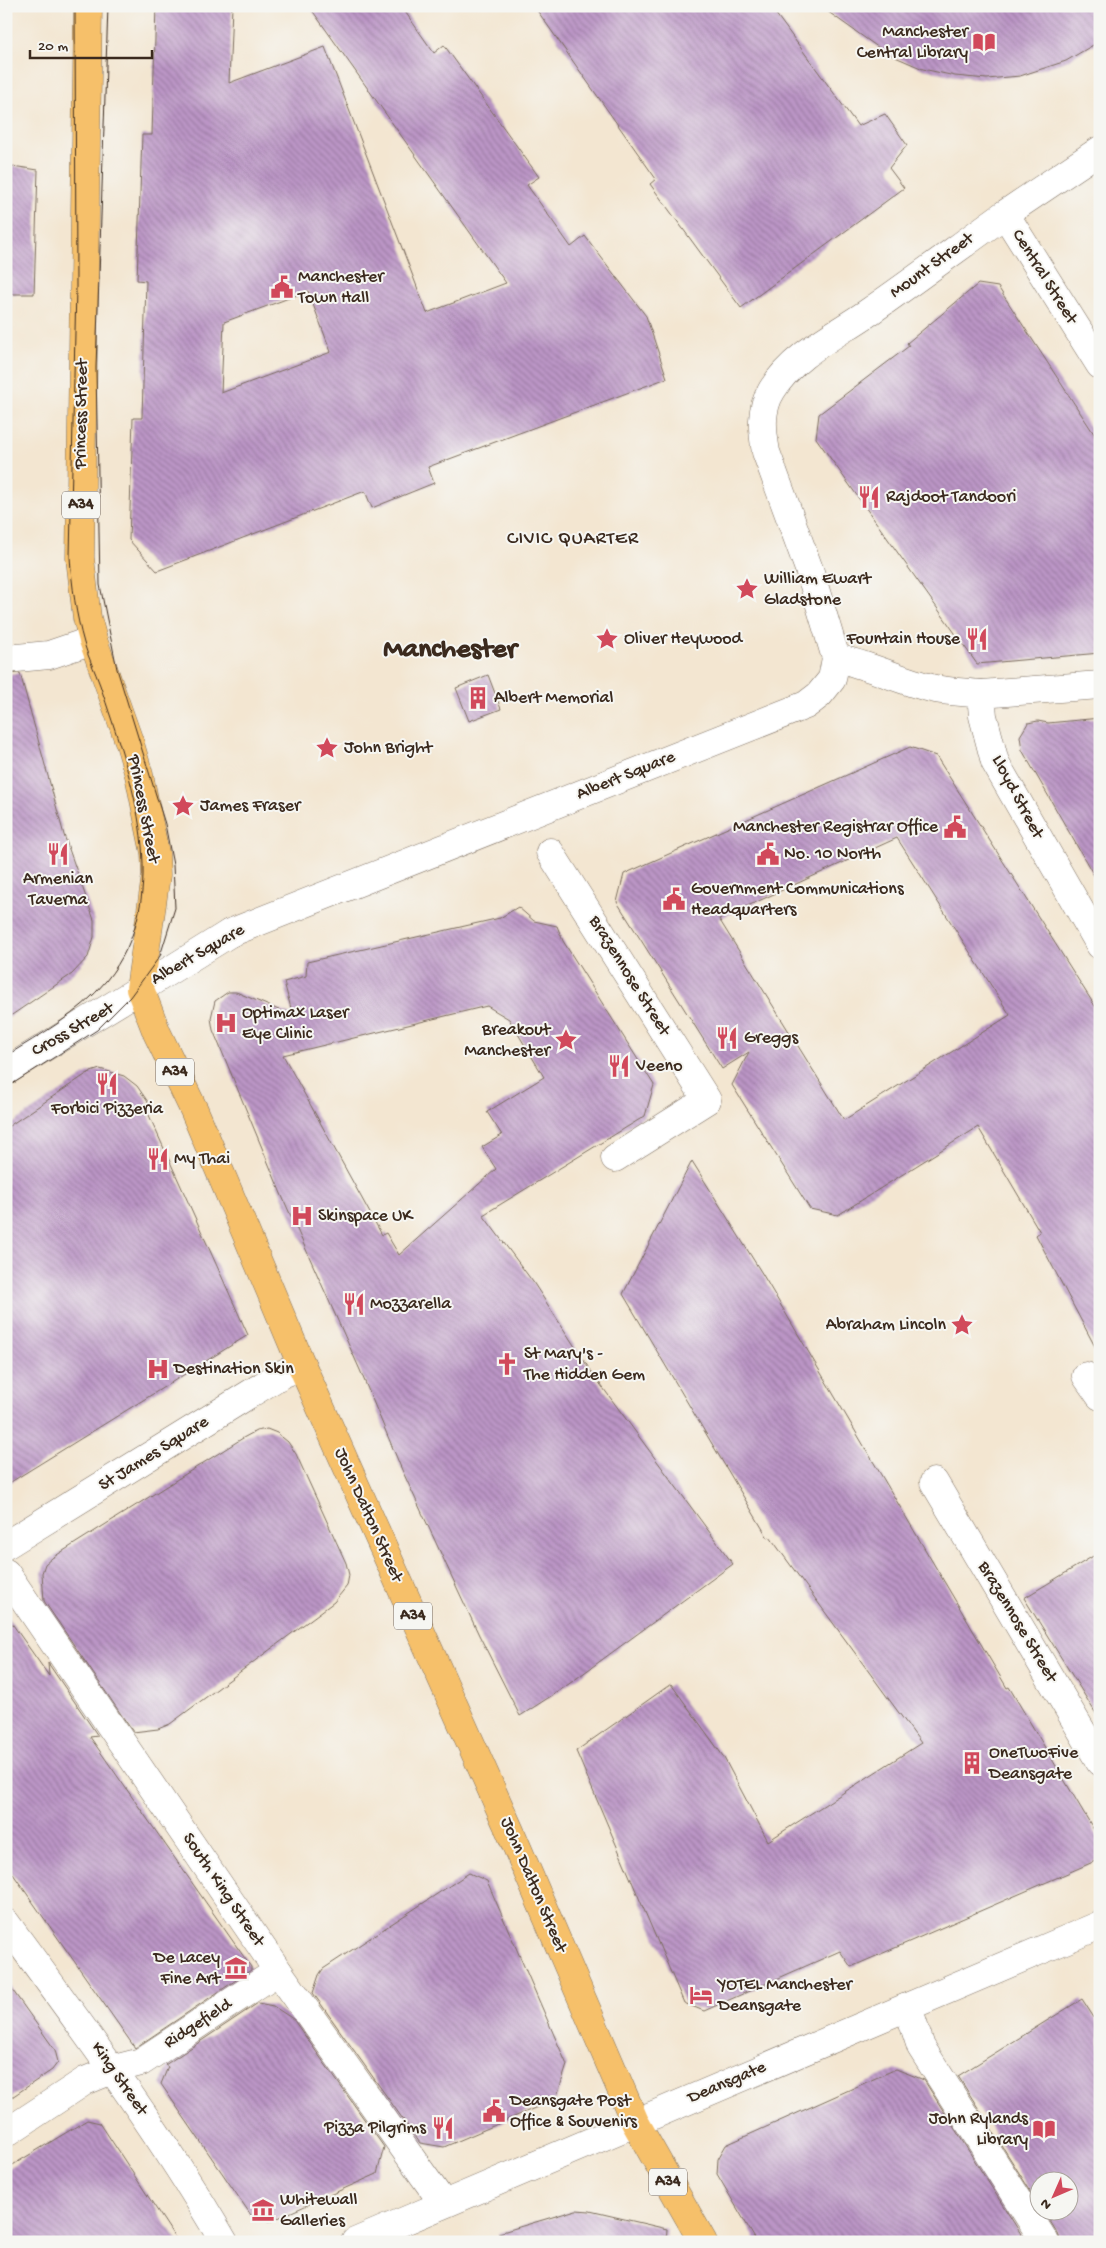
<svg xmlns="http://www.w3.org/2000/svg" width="1106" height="2248" font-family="'Gochi Hand',sans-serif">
  <defs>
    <pattern id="building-back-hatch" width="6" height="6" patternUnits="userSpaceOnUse" patternTransform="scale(1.25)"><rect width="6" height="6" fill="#bb95c6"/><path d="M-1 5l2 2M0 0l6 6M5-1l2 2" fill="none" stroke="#997aa0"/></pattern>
  </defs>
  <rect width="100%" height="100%" fill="#f6f6f2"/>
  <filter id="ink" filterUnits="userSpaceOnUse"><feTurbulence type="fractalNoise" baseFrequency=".02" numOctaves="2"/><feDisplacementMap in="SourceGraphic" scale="10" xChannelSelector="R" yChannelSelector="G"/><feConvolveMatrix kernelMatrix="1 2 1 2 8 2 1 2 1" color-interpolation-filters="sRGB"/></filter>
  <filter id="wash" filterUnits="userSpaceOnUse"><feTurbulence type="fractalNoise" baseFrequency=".0096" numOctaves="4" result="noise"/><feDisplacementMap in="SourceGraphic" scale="20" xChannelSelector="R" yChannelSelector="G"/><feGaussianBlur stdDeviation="1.12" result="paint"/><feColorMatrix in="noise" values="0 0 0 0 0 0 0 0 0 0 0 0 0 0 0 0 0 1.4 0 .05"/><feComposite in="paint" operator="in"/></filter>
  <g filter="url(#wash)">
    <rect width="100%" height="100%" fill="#f3e6d1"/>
    <g id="blocks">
      <g fill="url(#building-back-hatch)" fill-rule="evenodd">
        <path d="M156,6H232L229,83L325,47L427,313L506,283L309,6H401L434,53L444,45L539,177L527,185L571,247L585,236L646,316L667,378L428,467L434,483L372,508L365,491L157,571L129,540L133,418H142L146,281L137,280L142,135H152ZM308,291L331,352L221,393L224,322Z"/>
        <polygon points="534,6 770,6 858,126 885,114 907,145 889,168 904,188 741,308 650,184 656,179"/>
        <polygon points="820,6 1100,6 1100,41 1066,61 1020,76 987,79 955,76 923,69 893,56 879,48"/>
        <polygon points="6,165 38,170 34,294 6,294"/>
        <polygon points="978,284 998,287 1100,443 1100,653 977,664 816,438 819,414 909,346 907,343"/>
        <polygon points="20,673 64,835 94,920 94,937 88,957 72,974 6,1019 6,674"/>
        <polygon points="488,675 501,709 469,721 456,688"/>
        <polygon points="1100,718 1100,886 1022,750 1020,736 1028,723 1038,721 1048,723"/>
        <path d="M910,747L936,756L1100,1014V1356L1036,1235L1040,1232L978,1127L838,1215L810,1209L732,1085L749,1052L722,1069L617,902L624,874ZM897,838L1010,1015L844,1120L719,919Z"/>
        <path d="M518,907L534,921L557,926L563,941L654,1085L645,1116L483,1215L533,1282L592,1373L733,1564L562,1689L520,1716L479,1635L402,1470L360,1370L282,1196L213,1030L211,1018L215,1001L228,992H236L293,1016L284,982L306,976L307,962L500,918ZM487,1006L509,1019L544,1077L487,1112L502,1135L482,1147L496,1169L399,1255L386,1233L382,1235L283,1055Z"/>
        <polygon points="100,1069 124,1076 137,1086 148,1102 148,1113 248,1335 6,1485 6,1128 88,1073"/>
        <polygon points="692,1161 763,1275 1007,1688 1009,1687 1100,1840 1100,1859 851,1967 840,1951 704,2011 684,2003 576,1751 671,1684 723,1756 768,1841 921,1743 770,1537 768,1538 623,1294"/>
        <polygon points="267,1429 277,1433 288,1442 296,1454 346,1563 349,1575 347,1586 334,1602 170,1724 158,1729 133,1732 44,1601 42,1573 45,1564 52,1558 243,1438 256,1431"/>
        <polygon points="1100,1552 1100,1720 1024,1598"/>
        <polygon points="6,1615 49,1676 48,1663 98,1736 90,1737 251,1967 251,1970 135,2048 6,1864"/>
        <polygon points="469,1873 487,1881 567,2065 556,2099 444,2147 420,2143 313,1993 319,1975 323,1969"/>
        <polygon points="6,1981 55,2050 58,2062 52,2070 6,2101"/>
        <polygon points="1082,1999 1100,2027 1100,2242 1061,2242 1058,2234 1043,2210 1068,2210 1068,2180 1038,2180 1038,2203 958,2076"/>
        <polygon points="258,2003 273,2006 293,2019 384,2147 377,2174 269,2222 253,2218 161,2084 168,2067 165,2065"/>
        <polygon points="896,2069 924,2080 1026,2242 757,2242 717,2174 718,2159 726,2145"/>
        <polygon points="87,2120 100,2123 178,2242 6,2242 6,2169"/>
        <polygon points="576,2210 590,2211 667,2229 666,2242 500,2242 499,2233"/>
      </g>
    </g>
  </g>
  <g filter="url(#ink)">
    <use href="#blocks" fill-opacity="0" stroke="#7b6c5d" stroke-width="1"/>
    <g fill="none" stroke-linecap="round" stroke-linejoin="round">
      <defs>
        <g id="pedestrian">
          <path d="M836,658C869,665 899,680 931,688C947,692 965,692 981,694"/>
          <polyline points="550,852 707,1100 615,1158"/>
          <path d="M230,933L806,705L819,695L832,679L836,658L810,572L766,452C762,430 760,409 772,390C794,354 836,335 869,312C915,280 959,247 1005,214"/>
          <polyline points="934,1482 1100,1762"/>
          <path d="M6,1923C82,2027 159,2130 224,2242"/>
          <polyline points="6,2133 85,2081 114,2069 141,2062 278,1971"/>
        </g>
        <g id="minor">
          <polyline points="1100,150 1005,214 1100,365"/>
          <polyline points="6,659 49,655 93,640"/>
          <polyline points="1100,685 981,694 983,716 995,762 1100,945"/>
          <polyline points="140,989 230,933"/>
          <polyline points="1086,1376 1100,1396"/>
          <polyline points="6,1545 282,1374 302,1366"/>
          <polyline points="6,1573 278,1971 443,2203"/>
          <polyline points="908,2007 921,2047 1045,2242"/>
        </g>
        <g id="tertiary">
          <polyline points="6,1071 140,989"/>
          <polyline points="355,2242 1100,1925"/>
        </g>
        <polyline id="primary" points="88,6 80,558 87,618 93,640 130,744 139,775 155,853 156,875 140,989 157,1033 194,1110 302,1366 510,1831 635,2122 703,2242"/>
      </defs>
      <use href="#pedestrian" stroke="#7b6c5d" stroke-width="29"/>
      <use href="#minor" stroke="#7b6c5d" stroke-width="29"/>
      <use href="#tertiary" stroke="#7b6c5d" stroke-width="29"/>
      <use href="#primary" stroke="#7b6c5d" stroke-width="29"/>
      <use href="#pedestrian" stroke="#fff" stroke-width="28"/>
      <use href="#minor" stroke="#fff" stroke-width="28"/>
      <use href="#tertiary" stroke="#fff" stroke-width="28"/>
      <use href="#primary" stroke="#f6c06b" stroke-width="28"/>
      <g stroke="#3b2a1e" stroke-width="1">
        <path d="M6,1056C41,1034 79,1014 106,981C176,895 131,778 100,685C95,671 88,657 84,643C76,615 72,586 70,557L76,287L75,6"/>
        <polyline points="6,1088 97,1030 130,997 160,956 175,908 173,865 165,824 117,669 100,585 96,368 108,6"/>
      </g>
    </g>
  </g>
  <defs>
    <symbol id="library-bare" viewBox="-9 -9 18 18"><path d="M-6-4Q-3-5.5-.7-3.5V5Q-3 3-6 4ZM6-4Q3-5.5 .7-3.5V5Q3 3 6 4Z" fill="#d1495b" stroke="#f6f6f2" stroke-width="2.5" paint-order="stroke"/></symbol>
    <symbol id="civic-bare" viewBox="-9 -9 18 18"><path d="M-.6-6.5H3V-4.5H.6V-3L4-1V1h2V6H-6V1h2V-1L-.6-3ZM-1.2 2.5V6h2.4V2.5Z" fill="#d1495b" stroke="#f6f6f2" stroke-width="2.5" paint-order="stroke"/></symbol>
    <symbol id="restaurant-bare" viewBox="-9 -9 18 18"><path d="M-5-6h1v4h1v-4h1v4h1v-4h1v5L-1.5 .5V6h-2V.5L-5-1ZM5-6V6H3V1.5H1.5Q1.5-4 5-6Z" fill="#d1495b" stroke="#f6f6f2" stroke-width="2.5" paint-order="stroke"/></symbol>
    <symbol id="sight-bare" viewBox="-9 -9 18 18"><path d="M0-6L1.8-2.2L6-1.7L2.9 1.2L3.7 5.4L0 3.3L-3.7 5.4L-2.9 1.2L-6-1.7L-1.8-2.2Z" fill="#d1495b" stroke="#f6f6f2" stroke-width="2.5" paint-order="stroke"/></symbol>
    <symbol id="building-bare" viewBox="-9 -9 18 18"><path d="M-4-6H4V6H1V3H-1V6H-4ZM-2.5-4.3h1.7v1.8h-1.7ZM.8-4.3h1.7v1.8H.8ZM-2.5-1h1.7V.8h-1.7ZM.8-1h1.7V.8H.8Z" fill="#d1495b" stroke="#f6f6f2" stroke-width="2.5" paint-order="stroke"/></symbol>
    <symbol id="hospital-bare" viewBox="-9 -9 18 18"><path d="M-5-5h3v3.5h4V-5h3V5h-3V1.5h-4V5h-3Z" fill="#d1495b" stroke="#f6f6f2" stroke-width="2.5" paint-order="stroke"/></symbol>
    <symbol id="church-bare" viewBox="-9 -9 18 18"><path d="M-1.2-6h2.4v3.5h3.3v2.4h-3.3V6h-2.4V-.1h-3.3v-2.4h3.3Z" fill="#d1495b" stroke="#f6f6f2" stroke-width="2.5" paint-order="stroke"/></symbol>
    <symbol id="museum-bare" viewBox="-9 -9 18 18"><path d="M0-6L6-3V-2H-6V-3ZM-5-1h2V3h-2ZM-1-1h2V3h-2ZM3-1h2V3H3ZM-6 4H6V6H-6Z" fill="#d1495b" stroke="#f6f6f2" stroke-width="2.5" paint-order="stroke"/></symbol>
    <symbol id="hotel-bare" viewBox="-9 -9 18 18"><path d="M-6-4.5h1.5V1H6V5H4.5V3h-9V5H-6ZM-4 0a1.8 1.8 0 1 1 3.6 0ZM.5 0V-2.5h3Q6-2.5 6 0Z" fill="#d1495b" stroke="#f6f6f2" stroke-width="2.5" paint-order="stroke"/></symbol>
  </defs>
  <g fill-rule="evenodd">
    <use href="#library-bare" x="968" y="26" width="32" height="32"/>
    <use href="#civic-bare" x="266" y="271" width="32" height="32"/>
    <use href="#restaurant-bare" x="853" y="481" width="32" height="32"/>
    <use href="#sight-bare" x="731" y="573" width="32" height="32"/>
    <use href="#sight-bare" x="591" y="623" width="32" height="32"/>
    <use href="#restaurant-bare" x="961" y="623" width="32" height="32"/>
    <use href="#building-bare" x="462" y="682" width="32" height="32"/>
    <use href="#sight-bare" x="311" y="732" width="32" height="32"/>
    <use href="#sight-bare" x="167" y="790" width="32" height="32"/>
    <use href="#civic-bare" x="939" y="811" width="32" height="32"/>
    <use href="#restaurant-bare" x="42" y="838" width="32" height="32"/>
    <use href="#civic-bare" x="752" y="838" width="32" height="32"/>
    <use href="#civic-bare" x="658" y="883" width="32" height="32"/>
    <use href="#hospital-bare" x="210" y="1007" width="32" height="32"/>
    <use href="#restaurant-bare" x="711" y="1022" width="32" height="32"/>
    <use href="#sight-bare" x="550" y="1024" width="32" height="32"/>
    <use href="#restaurant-bare" x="603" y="1050" width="32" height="32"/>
    <use href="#restaurant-bare" x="91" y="1068" width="32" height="32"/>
    <use href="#restaurant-bare" x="142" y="1143" width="32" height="32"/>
    <use href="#hospital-bare" x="286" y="1200" width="32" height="32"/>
    <use href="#restaurant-bare" x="338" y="1288" width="32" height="32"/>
    <use href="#sight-bare" x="946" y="1309" width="32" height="32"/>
    <use href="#church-bare" x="491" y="1348" width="32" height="32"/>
    <use href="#hospital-bare" x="142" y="1353" width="32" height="32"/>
    <use href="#building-bare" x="956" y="1747" width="32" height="32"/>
    <use href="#museum-bare" x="220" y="1952" width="32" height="32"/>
    <use href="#hotel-bare" x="685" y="1979" width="32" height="32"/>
    <use href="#civic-bare" x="478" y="2095" width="32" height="32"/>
    <use href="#restaurant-bare" x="427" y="2112" width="32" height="32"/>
    <use href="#library-bare" x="1028" y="2113" width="32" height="32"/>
    <use href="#museum-bare" x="247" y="2194" width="32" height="32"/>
  </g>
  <g text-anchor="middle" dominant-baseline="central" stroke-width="4" stroke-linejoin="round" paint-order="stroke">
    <g fill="#f6f6f2" stroke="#73675e" stroke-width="1">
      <rect x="62" y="491.5" width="38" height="27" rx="4"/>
      <rect x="156" y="1058.5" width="38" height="27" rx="4"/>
      <rect x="394" y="1602.5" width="38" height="27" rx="4"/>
      <rect x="649" y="2168.5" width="38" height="27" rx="4"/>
    </g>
    <g font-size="16" font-weight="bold" fill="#3b2a1e">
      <text x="81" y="505">A34</text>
      <text x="175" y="1072">A34</text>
      <text x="413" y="1616">A34</text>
      <text x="668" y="2182">A34</text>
    </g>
    <g font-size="18" fill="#3b2a1e" stroke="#f6f6f2" text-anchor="start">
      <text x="968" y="32" text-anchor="end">Manchester<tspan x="968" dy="21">Central Library</tspan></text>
      <text x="298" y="277">Manchester<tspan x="298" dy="21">Town Hall</tspan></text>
      <text x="886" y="497">Rajdoot Tandoori</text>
      <text x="764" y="579">William Ewart<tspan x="764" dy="21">Gladstone</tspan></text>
      <text x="624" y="639">Oliver Heywood</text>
      <text x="960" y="639" text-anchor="end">Fountain House</text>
      <text x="494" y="698">Albert Memorial</text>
      <text x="344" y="748">John Bright</text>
      <text x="200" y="806">James Fraser</text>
      <text x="938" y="827" text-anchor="end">Manchester Registrar Office</text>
      <text x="784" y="854">No. 10 North</text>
      <text x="58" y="879" text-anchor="middle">Armenian<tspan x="58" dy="21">Taverna</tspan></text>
      <text x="691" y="889">Government Communications<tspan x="691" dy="21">Headquarters</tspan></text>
      <text x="242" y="1013">Optimax Laser<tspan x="242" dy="21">Eye Clinic</tspan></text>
      <text x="550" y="1030" text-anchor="end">Breakout<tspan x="550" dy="21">Manchester</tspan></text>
      <text x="744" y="1038">Greggs</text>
      <text x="636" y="1066">Veeno</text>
      <text x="107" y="1109" text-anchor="middle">Forbici Pizzeria</text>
      <text x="174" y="1159">My Thai</text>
      <text x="318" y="1216">Skinspace UK</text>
      <text x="370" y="1304">Mozzarella</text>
      <text x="946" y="1325" text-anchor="end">Abraham Lincoln</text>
      <text x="524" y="1354">St Mary's -<tspan x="524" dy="21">The Hidden Gem</tspan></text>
      <text x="174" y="1369">Destination Skin</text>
      <text x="989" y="1753">OneTwoFive<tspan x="989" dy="21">Deansgate</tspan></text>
      <text x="220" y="1958" text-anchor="end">De Lacey<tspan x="220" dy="21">Fine Art</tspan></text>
      <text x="718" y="1985">YOTEL Manchester<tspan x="718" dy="21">Deansgate</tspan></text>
      <text x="510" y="2101">Deansgate Post<tspan x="510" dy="21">Office &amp; Souvenirs</tspan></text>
      <text x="1028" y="2119" text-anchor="end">John Rylands<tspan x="1028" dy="21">Library</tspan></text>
      <text x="426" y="2128" text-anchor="end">Pizza Pilgrims</text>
      <text x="280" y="2200">Whitewall<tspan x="280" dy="21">Galleries</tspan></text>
    </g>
    <g font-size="18" fill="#3b2a1e" stroke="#f6f6f2">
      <text transform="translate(932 266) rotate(-36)">Mount Street</text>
      <text transform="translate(1044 277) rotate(58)">Central Street</text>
      <text transform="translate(82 414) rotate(-89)">Princess Street</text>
      <text transform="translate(626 776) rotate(-22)">Albert Square</text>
      <text transform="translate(1017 797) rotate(62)">Lloyd Street</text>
      <text transform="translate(143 809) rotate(79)">Princess Street</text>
      <text transform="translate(198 955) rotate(-30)">Albert Square</text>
      <text transform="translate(629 976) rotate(58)">Brazennose Street</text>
      <text transform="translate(73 1030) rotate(-30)">Cross Street</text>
      <text transform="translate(154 1454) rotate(-32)">St James Square</text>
      <text transform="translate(368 1515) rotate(66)">John Dalton Street</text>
      <text transform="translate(1017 1622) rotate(59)">Brazennose Street</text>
      <text transform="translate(533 1885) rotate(67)">John Dalton Street</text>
      <text transform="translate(223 1890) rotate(56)">South King Street</text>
      <text transform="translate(198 2024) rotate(-33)">Ridgefield</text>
      <text transform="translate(119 2079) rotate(55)">King Street</text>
      <text transform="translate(727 2083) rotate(-23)">Deansgate</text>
    </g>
    <g font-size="19" letter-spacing="1" fill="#3b2a1e" stroke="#f6f6f2">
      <text x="573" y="539">CIVIC QUARTER</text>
    </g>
    <g font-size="28" font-weight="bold" fill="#3b2a1e" stroke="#f6f6f2">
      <text x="450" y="650">Manchester</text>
    </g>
  </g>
  <rect width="1106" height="2248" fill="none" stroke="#f6f6f2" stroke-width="25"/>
  <g transform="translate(1054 2196) rotate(225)"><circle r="24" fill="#f6f6f2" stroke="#aba49d"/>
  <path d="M0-4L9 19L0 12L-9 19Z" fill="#d1495b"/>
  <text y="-8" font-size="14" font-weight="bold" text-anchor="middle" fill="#3b2a1e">N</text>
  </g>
  <path d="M30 50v8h122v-8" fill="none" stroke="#3b2a1e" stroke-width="2.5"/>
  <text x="38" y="50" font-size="15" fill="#3b2a1e" stroke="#f6f6f2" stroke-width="4" paint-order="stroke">20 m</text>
</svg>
